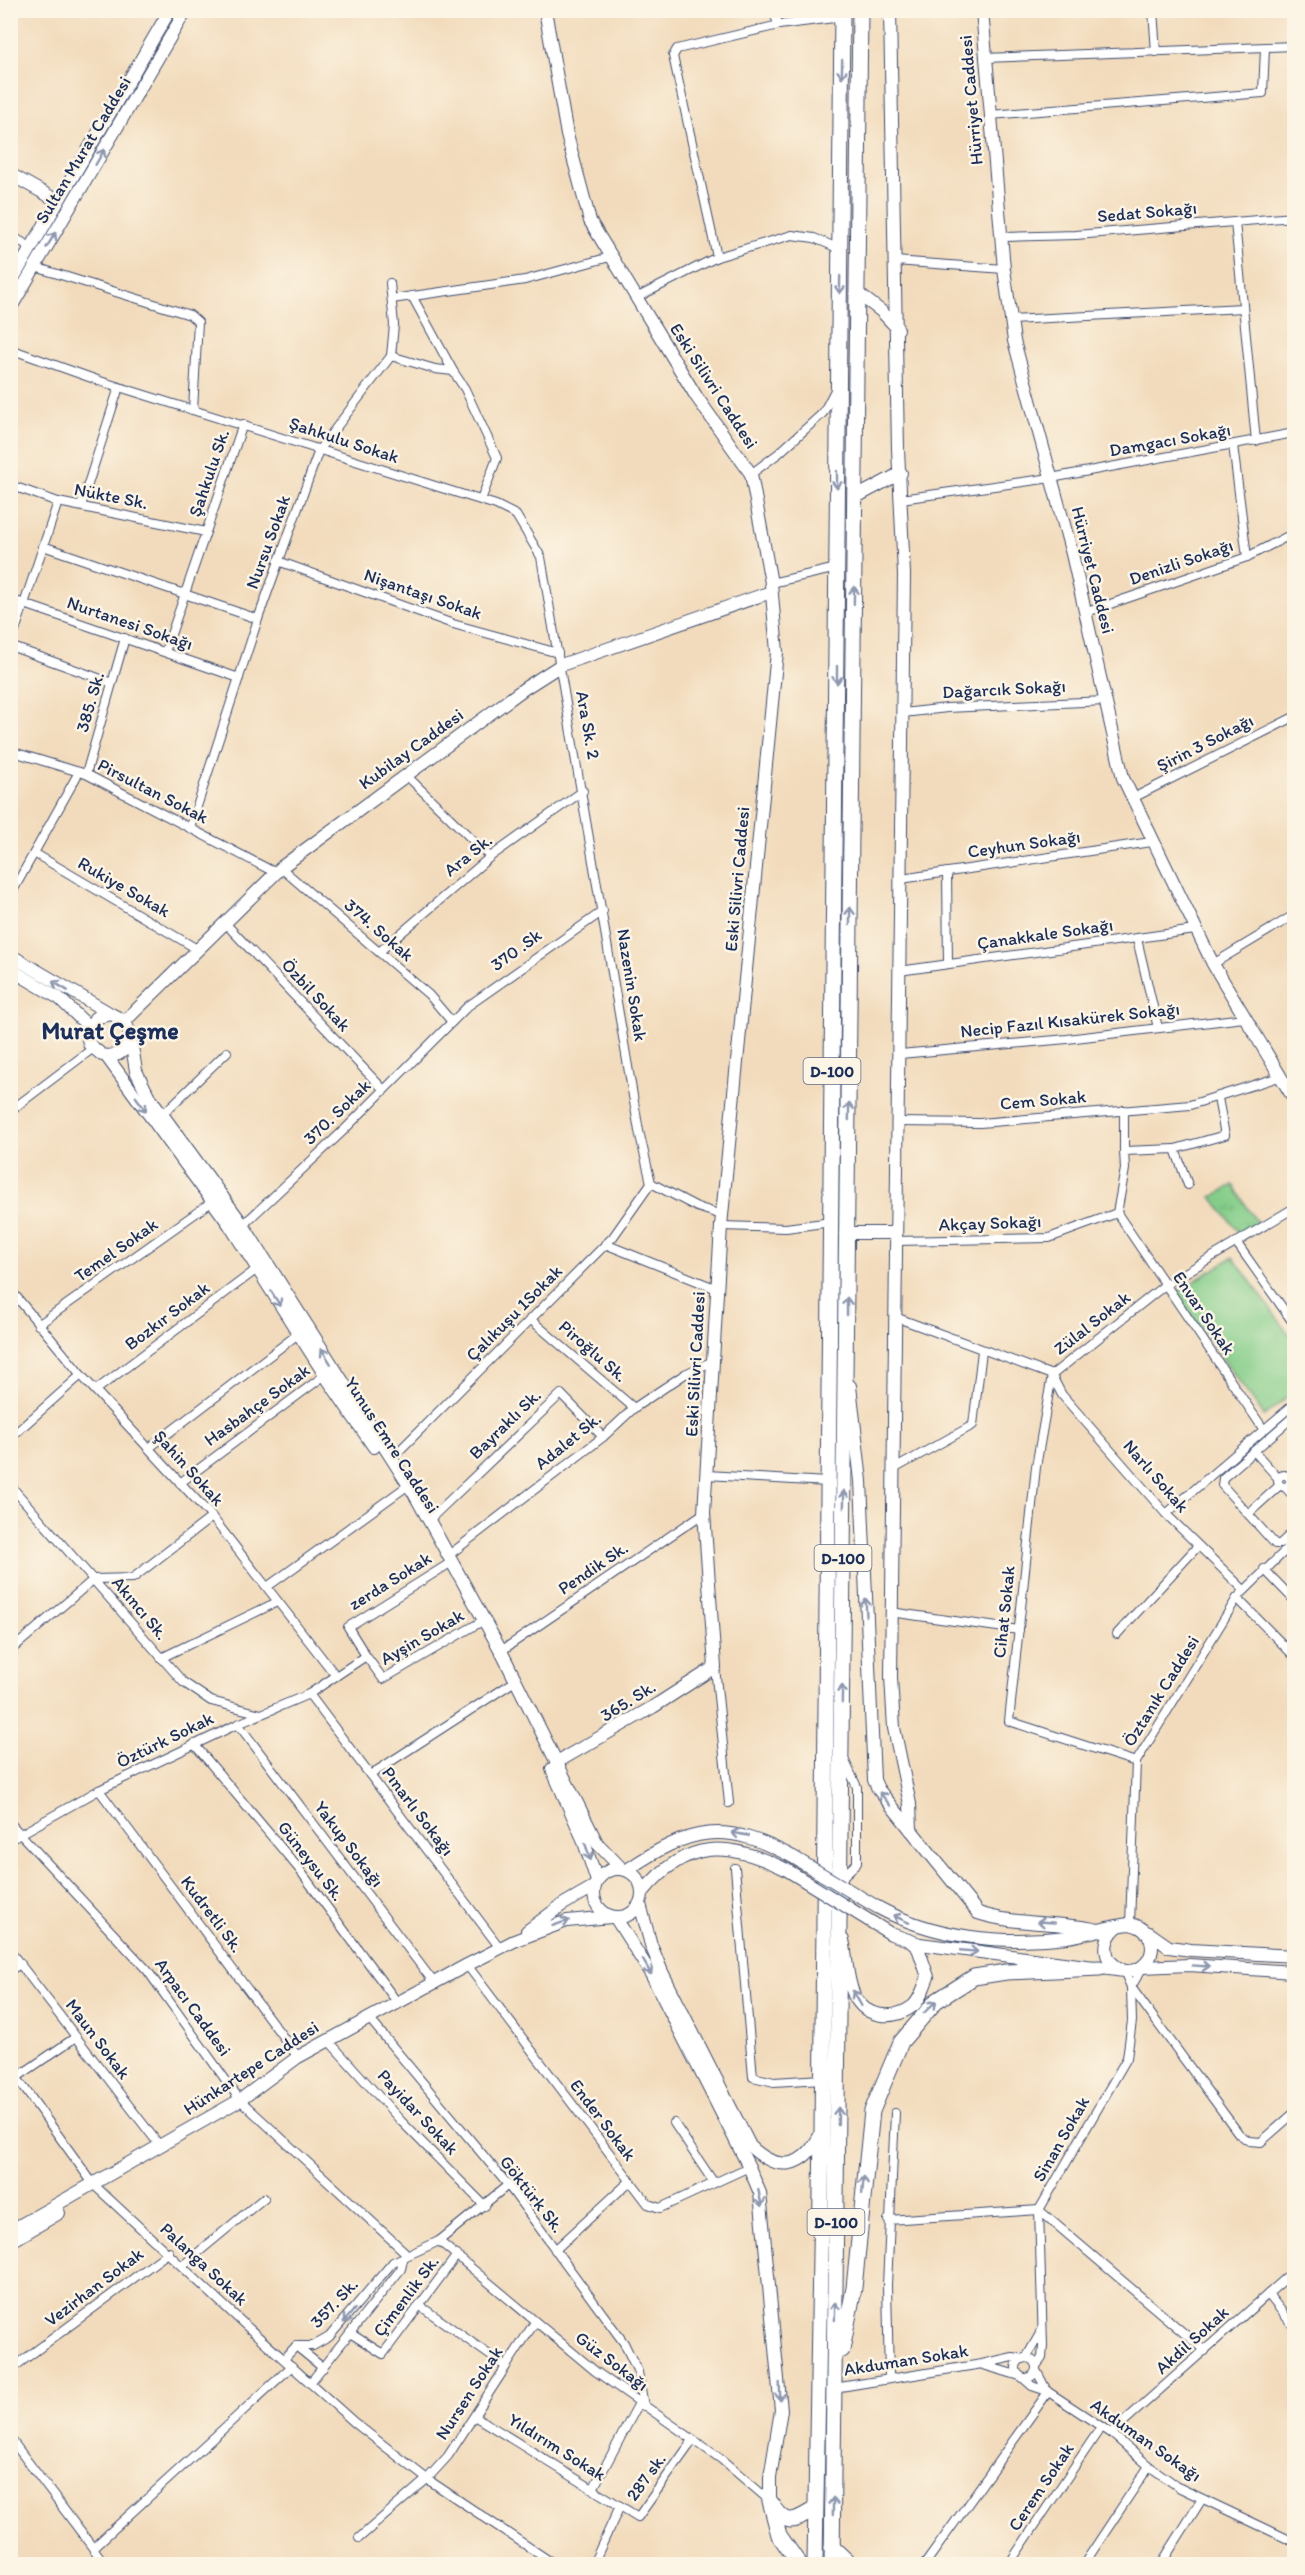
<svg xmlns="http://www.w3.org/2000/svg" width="1305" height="2575" font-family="Itim,sans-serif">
  <defs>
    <pattern id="park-tufts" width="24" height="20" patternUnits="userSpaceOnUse" patternTransform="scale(1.5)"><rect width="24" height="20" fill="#84cd89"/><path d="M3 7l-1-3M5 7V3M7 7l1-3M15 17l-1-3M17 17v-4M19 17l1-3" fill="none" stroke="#71b079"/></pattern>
  </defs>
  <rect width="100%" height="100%" fill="#fcf5e5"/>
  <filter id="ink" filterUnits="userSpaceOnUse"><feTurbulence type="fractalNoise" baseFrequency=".0167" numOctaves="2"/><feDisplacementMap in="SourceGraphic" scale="12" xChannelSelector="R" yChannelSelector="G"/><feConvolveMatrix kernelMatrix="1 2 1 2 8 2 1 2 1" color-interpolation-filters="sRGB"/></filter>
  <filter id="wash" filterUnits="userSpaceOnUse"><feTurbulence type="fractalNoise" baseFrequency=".008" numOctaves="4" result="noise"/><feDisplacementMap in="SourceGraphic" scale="24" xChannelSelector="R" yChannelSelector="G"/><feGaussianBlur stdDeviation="1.35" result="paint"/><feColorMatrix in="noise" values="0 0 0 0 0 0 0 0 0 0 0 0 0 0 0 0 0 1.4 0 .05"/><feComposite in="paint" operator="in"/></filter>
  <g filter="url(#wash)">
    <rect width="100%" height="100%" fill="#f2dbbc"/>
    <polygon fill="url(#park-tufts)" stroke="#507e74" stroke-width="1.5" points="1233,1185 1258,1224 1240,1234 1212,1197"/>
    <polygon fill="#84cd89" stroke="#507e74" stroke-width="1.5" points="1233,1257 1294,1341 1294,1392 1264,1416 1175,1293"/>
  </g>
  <g filter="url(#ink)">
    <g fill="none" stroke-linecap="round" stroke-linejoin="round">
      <defs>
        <g id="street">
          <polyline points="772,10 779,25"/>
          <polyline points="1153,10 1156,52"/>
          <polyline points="984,58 1294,46"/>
          <polyline points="990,115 1263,93 1265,48"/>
          <polyline points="1235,222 1256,441"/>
          <polyline points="10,235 32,248"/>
          <polyline points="1003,237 1076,235 1294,217"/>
          <polyline points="717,257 673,56 677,49 779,25 842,17"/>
          <polyline points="895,261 1004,269"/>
          <polyline points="35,267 190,315 198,322 193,410"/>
          <polyline points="412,296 453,371"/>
          <polyline points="636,298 717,257 792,235 814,238 840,249"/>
          <polyline points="392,299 525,280 610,257"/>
          <polyline points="1011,320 1243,308"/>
          <polyline points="10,349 100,381 496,505 516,515 541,557 639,1131 651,1183"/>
          <polyline points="391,356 435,369 453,371 465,389 497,458 481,500"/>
          <polyline points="1233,445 1247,557"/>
          <polyline points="751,474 779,453 823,413 836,388"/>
          <polyline points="10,485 58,502 206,532"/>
          <polyline points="901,499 1051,478 1294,433"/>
          <polyline points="81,506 119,387"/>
          <polyline points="43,546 258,619"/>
          <polyline points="278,561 453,624 558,653"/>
          <polyline points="771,583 837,568"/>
          <polyline points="10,599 239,678"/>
          <polyline points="1087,612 1247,557 1294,533"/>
          <polyline points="10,646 58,502"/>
          <polyline points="10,646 112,683"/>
          <polyline points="165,652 243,424"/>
          <polyline points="903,713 947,708 1106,701"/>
          <polyline points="10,751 86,774 276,873"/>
          <polyline points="86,774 125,638"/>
          <polyline points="406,775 490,857"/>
          <polyline points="1131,799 1294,717"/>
          <polyline points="190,828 258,619 319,450 391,356 394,325 390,283"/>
          <polyline points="34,853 197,949"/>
          <polyline points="281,868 429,995 452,1022"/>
          <polyline points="947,872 948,964"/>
          <polyline points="901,879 1151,842"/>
          <polyline points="10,896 79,772"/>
          <polyline points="224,922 384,1090"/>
          <polyline points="1137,939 1158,1028"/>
          <polyline points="379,952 490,857 583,791"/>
          <polyline points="1213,964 1294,915"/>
          <polyline points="899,971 1195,930"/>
          <polyline points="900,1054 1067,1039 1244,1018"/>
          <polyline points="1124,1110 1124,1151"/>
          <polyline points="10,1111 92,1049"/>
          <polyline points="162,1115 227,1052"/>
          <polyline points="898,1122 980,1123 1190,1105 1279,1077"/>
          <polyline points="1175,1149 1225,1135 1218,1098"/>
          <polyline points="651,1183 697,1207 722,1215"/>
          <polyline points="1117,1213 1264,1430"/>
          <polyline points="1117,1213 1125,1169 1124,1151 1175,1149 1188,1185"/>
          <polyline points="243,1225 343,1131 468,1006 603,911"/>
          <polyline points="721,1226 786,1228 831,1222"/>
          <polyline points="895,1241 1049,1238 1117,1213"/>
          <polyline points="1236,1242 1294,1324"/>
          <polyline points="605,1244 717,1289"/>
          <polyline points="10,1289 81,1375 212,1517 336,1676"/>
          <polyline points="895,1317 1052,1375"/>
          <polyline points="530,1319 634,1408"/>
          <polyline points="38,1325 213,1201"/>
          <polyline points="1052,1375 1036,1467 1009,1721 1136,1762"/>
          <polyline points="1052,1375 1165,1285 1294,1208"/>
          <polyline points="1052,1376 1062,1395 1166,1514 1244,1590"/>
          <polyline points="96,1390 257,1269"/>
          <polyline points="1294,1416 1223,1478 1222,1485 1275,1544 1280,1544 1294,1531"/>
          <polyline points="10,1438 81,1375"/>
          <polyline points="149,1448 298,1334"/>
          <polyline points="1254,1451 1278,1478"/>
          <polyline points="391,1459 613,1237 651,1183"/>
          <polyline points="894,1469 973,1425 982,1351"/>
          <circle cx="1284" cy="1481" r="6"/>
          <polyline points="707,1475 827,1482"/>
          <polyline points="180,1483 325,1375"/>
          <polyline points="10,1485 183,1682 211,1701 261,1714"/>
          <polyline points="1285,1487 1294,1497"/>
          <polyline points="1166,1514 1294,1404"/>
          <polyline points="1248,1514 1280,1485"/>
          <polyline points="429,1520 561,1394 603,1437"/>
          <polyline points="449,1555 603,1437 634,1408 685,1374 713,1361"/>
          <polyline points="1264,1569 1294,1600"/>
          <polyline points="267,1587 403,1489"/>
          <polyline points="1237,1598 1294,1656"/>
          <polyline points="890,1612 1019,1630"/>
          <polyline points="1117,1634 1198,1546"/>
          <polyline points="10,1651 94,1579 133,1578 212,1517"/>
          <polyline points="501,1651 704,1513"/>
          <polyline points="366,1656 383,1679 479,1623"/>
          <polyline points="161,1658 277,1602"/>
          <polyline points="715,1667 729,1803"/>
          <polyline points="309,1694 500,1948"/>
          <polyline points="238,1724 435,1984"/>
          <polyline points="194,1744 299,1869 397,2002"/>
          <polyline points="370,1775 509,1685"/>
          <polyline points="99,1790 298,2057"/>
          <polyline points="10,1823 147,1970 240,2100 407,2254"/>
          <polyline points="10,1840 99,1790 238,1724 309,1694 366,1656 348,1627 447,1565"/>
          <polyline points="735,1868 753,2077 774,2082 822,2079"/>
          <polyline points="839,1880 857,1863 857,1787 844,1759"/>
          <polyline points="1130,1924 1136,1762 1237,1598 1294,1542"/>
          <polyline points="10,1951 160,2146"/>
          <polyline points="467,1965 648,2204 660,2208 749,2167"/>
          <polyline points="1143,1967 1131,1987 1239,2134 1249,2141 1261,2142 1294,2113"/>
          <polyline points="10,1970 21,1964"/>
          <polyline points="368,2017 508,2185 624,2343 638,2372 644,2406"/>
          <polyline points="328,2040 401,2121 485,2206"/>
          <polyline points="17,2078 94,2185 243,2323 355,2423 427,2479 554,2564"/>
          <polyline points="10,2082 76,2037"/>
          <polyline points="674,2123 714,2183"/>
          <polyline points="888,2220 1039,2210 1205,2351"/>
          <polyline points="439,2241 595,2371 721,2459 770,2501"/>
          <polyline points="555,2250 629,2182"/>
          <polyline points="183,2265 264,2198"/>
          <polyline points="1268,2294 1294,2327"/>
          <polyline points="419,2305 505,2366"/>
          <polyline points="350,2333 383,2354 457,2255"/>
          <polyline points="296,2346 323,2368"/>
          <polyline points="1026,2358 1042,2330"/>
          <circle cx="1026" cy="2368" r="10"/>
          <polyline points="284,2359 296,2346 313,2346 329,2337 393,2262 439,2241 508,2185"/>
          <polyline points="983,2365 1020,2376"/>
          <polyline points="1036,2366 1042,2358 1043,2346 1039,2210 1127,2058 1132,2021 1131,1987 1124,1971"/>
          <polyline points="10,2370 169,2252"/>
          <polyline points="1036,2370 1047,2391"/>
          <polyline points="889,2378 887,2285 895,2113"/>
          <polyline points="1023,2378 1032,2386 1047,2391 1111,2433 1149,2466 1180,2488 1294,2542"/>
          <polyline points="310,2383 401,2269 403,2260"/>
          <polyline points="834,2388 982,2364 1013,2357 1023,2359"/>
          <polyline points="476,2417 638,2517 693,2440"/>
          <polyline points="1111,2433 1294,2271"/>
          <polyline points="10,2438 105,2564"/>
          <polyline points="593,2489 639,2403"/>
          <polyline points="359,2538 427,2479 448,2456 535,2322"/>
          <polyline points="93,2548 292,2366"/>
          <polyline points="593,2564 620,2506"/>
          <polyline points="925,2564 1048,2392"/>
          <polyline points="1009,2564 1101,2427"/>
          <polyline points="1084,2564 1149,2466"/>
          <polyline points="1161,2564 1202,2499"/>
        </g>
        <g id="secondary">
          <polyline points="545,10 567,135 590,221 696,396 751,474 771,583 777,652 721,1226 704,1513 715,1667 653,1707 557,1762"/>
          <polyline points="890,10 898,449 904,574 891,1677 894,1728 910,1804 911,1830"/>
          <polyline points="982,10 1004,269 1014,341 1072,554 1123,778 1213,964 1294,1099"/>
          <polyline points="10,174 58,201"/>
          <polyline points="856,292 881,311 898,329"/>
          <polyline points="856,497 901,473"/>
          <polyline points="125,1021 283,866 525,688 561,665 771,592"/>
          <polyline points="848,1233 895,1233"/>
          <polyline points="527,1931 562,1905 595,1886"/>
          <polyline points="10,2231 240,2100 298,2057 467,1965 514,1941 567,1921 611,1917"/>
          <polyline points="10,2242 59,2213"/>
        </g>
        <g id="primary">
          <polyline points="10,284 170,10"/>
          <polyline points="10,309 186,10"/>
          <polyline points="10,955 111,1014"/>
          <polyline points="10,969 59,998 89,1027"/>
          <path d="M130,1041C124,1053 115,1058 102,1055L89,1044L87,1033L95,1018L111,1014L125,1021L130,1034L136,1071L148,1095L243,1225L415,1495L501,1651L597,1843L622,1869"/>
          <polyline points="107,1057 229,1224 325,1375 374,1447"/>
          <path d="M850,1386L861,1481L874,1780L878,1789L978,1913C1018,1926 1062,1921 1103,1931"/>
          <polyline points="552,1769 583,1839 597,1881"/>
          <circle cx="618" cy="1893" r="24"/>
          <path d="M627,1870C690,1827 725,1820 793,1857"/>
          <path d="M643,1892C687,1838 729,1841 787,1870"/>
          <path d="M640,1904L651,1945L662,1972L750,2146C778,2173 804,2169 821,2133"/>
          <polyline points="615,1917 651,1974 749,2167 760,2193 781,2410 770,2478 770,2501"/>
          <path d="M873,1923L891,1934L920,1944L1124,1971C1157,1973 1163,1930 1130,1924C1109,1926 1088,1934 1067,1937C1002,1945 934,1938 877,1907"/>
          <path d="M1117,1927C1102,1940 1102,1961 1121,1969"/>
          <polyline points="1149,1933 1169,1947 1191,1950 1294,1956"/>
          <path d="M843,1940C847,1957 846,1978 854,1995C865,2018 893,2021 913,2006C921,1999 924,1986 928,1977L918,1948L909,1940"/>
          <polyline points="1143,1967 1189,1965 1294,1972"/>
        </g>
        <g id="highway">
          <polyline points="842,2350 854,2288 872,2111 901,2042 936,2001 974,1977 1006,1972 1100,1968"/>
          <polyline points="770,2501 779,2535 799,2564"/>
          <path d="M772,2504C787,2528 795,2521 815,2509"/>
          <polyline points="832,2547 850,2564"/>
          <polyline points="815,2564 822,2132 842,10"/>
          <polyline points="832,2564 860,10"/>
        </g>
      </defs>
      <use href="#street" stroke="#3b496c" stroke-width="10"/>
      <use href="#secondary" stroke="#3b496c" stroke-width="14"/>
      <use href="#primary" stroke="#3b496c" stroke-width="14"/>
      <use href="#highway" stroke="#3b496c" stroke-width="17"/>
      <use href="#street" stroke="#fff" stroke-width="8"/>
      <use href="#secondary" stroke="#fff" stroke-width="12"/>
      <use href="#primary" stroke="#fff" stroke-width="12"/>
      <use href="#highway" stroke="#fff" stroke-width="15"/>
      <defs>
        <g id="primary-bridge">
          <polyline points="793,1857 877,1907"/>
          <polyline points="787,1870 873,1923"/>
        </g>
      </defs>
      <use href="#primary-bridge" stroke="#3b496c" stroke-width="14" stroke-linecap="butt"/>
      <use href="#primary-bridge" stroke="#fff" stroke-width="12"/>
    </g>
    <defs><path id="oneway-shaft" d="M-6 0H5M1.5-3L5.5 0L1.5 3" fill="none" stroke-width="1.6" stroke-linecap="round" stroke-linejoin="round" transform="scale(1.5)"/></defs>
    <g stroke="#8d97ae">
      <use href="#oneway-shaft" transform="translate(842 69) rotate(91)"/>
      <use href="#oneway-shaft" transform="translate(100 157) rotate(-60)"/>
      <use href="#oneway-shaft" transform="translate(51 240) rotate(-59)"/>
      <use href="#oneway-shaft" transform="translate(840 285) rotate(91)"/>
      <use href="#oneway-shaft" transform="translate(837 480) rotate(90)"/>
      <use href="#oneway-shaft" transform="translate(854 595) rotate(-89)"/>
      <use href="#oneway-shaft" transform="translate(837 675) rotate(90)"/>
      <use href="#oneway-shaft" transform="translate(850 916) rotate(-89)"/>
      <use href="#oneway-shaft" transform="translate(60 986) rotate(-149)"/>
      <use href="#oneway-shaft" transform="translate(141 1104) rotate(54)"/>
      <use href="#oneway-shaft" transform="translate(849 1111) rotate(-89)"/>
      <use href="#oneway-shaft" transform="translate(276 1299) rotate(58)"/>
      <use href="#oneway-shaft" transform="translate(847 1306) rotate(-90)"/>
      <use href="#oneway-shaft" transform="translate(326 1356) rotate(-122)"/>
      <use href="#oneway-shaft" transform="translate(844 1499) rotate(-89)"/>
      <use href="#oneway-shaft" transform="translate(866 1607) rotate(-93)"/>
      <use href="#oneway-shaft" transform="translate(842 1694) rotate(-89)"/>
      <use href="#oneway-shaft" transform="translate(885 1799) rotate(-129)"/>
      <use href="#oneway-shaft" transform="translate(740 1834) rotate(-169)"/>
      <use href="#oneway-shaft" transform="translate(588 1852) rotate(71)"/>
      <use href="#oneway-shaft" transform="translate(901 1919) rotate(-155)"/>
      <use href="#oneway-shaft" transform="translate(1046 1922) rotate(-176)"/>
      <use href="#oneway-shaft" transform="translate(561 1923) rotate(-19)"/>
      <use href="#oneway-shaft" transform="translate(969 1951) rotate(5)"/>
      <use href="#oneway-shaft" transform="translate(1201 1966) rotate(4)"/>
      <use href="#oneway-shaft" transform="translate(647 1967) rotate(60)"/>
      <use href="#oneway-shaft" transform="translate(857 1998) rotate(-119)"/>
      <use href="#oneway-shaft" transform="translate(930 2007) rotate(-44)"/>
      <use href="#oneway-shaft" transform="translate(838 2116) rotate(-89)"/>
      <use href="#oneway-shaft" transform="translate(863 2185) rotate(-84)"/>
      <use href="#oneway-shaft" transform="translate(760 2198) rotate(78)"/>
      <use href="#oneway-shaft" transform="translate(835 2311) rotate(-89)"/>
      <use href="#oneway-shaft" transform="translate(349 2316) rotate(129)"/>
      <use href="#oneway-shaft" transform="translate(780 2392) rotate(88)"/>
      <use href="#oneway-shaft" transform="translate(833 2506) rotate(-89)"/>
    </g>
  </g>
  <g text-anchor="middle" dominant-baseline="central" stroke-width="5" stroke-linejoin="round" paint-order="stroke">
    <g fill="#fcf5e5" stroke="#5e6a86" stroke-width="1.5">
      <rect x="803.5" y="1058" width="57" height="26" rx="4.5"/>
      <rect x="814.5" y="1545" width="57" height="26" rx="4.5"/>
      <rect x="807.5" y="2209" width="57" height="26" rx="4.5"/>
    </g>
    <g font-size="16" font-weight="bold" fill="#1b2f5e">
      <text x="832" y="1071">D-100</text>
      <text x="843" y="1558">D-100</text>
      <text x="836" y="2222">D-100</text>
    </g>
    <g font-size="18" fill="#1b2f5e" stroke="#fcf5e5">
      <text transform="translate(971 100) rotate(-95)">Hürriyet Caddesi</text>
      <text transform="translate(83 150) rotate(-59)">Sultan Murat Caddesi</text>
      <text transform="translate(1147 212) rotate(-5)">Sedat Sokağı</text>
      <text transform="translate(714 386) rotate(57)">Eski Silivri Caddesi</text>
      <text transform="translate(344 440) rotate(18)">Şahkulu Sokak</text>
      <text transform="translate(1170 440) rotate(-10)">Damgacı Sokağı</text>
      <text transform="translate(209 473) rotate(-71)">Şahkulu Sk.</text>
      <text transform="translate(111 496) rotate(11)">Nükte Sk.</text>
      <text transform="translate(268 542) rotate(-70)">Nursu Sokak</text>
      <text transform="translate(1181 562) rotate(-19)">Denizli Sokağı</text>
      <text transform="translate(1093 570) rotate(76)">Hürriyet Caddesi</text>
      <text transform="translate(423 594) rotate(19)">Nişantaşı Sokak</text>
      <text transform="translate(130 623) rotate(19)">Nurtanesi Sokağı</text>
      <text transform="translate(1004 689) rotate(-3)">Dağarcık Sokağı</text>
      <text transform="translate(90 702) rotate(-74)">385. Sk.</text>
      <text transform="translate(588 725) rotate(80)">Ara Sk. 2</text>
      <text transform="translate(1205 743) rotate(-27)">Şirin 3 Sokağı</text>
      <text transform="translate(411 749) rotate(-36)">Kubilay Caddesi</text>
      <text transform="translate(153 791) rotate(27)">Pirsultan Sokak</text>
      <text transform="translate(1024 844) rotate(-8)">Ceyhun Sokağı</text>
      <text transform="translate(468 855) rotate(-39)">Ara Sk.</text>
      <text transform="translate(737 879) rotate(-85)">Eski Silivri Caddesi</text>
      <text transform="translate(124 887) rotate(30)">Rukiye Sokak</text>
      <text transform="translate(379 930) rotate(41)">374. Sokak</text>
      <text transform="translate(1045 934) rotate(-8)">Çanakkale Sokağı</text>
      <text transform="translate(516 950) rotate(-36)">370 .Sk</text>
      <text transform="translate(632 985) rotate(81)">Nazenin Sokak</text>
      <text transform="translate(316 995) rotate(47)">Özbil Sokak</text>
      <text transform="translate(1070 1020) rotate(-6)">Necip Fazıl Kısakürek Sokağı</text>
      <text transform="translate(1043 1100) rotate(-5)">Cem Sokak</text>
      <text transform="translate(337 1112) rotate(-44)">370. Sokak</text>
      <text transform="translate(990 1223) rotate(-2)">Akçay Sokağı</text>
      <text transform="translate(116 1250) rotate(-35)">Temel Sokak</text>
      <text transform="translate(514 1313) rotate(-45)">Çalıkuşu 1Sokak</text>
      <text transform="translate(1204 1313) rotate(56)">Envar Sokak</text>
      <text transform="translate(167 1316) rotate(-37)">Bozkır Sokak</text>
      <text transform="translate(1092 1323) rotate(-38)">Zülal Sokak</text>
      <text transform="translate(593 1351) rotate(41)">Piroğlu Sk.</text>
      <text transform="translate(695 1364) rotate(-87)">Eski Silivri Caddesi</text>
      <text transform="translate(257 1405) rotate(-36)">Hasbahçe Sokak</text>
      <text transform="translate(505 1424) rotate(-44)">Bayraklı Sk.</text>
      <text transform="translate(568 1441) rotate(-39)">Adalet Sk.</text>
      <text transform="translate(392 1445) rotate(57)">Yunus Emre Caddesi</text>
      <text transform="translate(189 1468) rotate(48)">Şahin Sokak</text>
      <text transform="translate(1156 1476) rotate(49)">Narlı Sokak</text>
      <text transform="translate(593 1568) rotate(-34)">Pendik Sk.</text>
      <text transform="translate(390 1581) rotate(-32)">zerda Sokak</text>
      <text transform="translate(140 1608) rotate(50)">Akıncı Sk.</text>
      <text transform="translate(1004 1612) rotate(-84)">Cihat Sokak</text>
      <text transform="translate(422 1637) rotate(-30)">Ayşin Sokak</text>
      <text transform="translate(1161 1691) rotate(-58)">Öztanık Caddesi</text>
      <text transform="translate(628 1701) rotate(-32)">365. Sk.</text>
      <text transform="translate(165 1740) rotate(-26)">Öztürk Sokak</text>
      <text transform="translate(418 1811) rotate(53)">Pınarlı Sokağı</text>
      <text transform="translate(349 1844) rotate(53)">Yakup Sokağı</text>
      <text transform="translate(311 1861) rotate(52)">Güneysu Sk.</text>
      <text transform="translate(212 1914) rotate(53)">Kudretli Sk.</text>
      <text transform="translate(193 2007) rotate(54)">Arpacı Caddesi</text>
      <text transform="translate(98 2039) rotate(53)">Maun Sokak</text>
      <text transform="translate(251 2068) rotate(-33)">Hünkartepe Caddesi</text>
      <text transform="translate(418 2112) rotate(47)">Payidar Sokak</text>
      <text transform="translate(603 2120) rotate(53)">Ender Sokak</text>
      <text transform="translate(1061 2139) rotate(-60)">Sinan Sokak</text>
      <text transform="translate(532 2194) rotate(52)">Göktürk Sk.</text>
      <text transform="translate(204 2264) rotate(43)">Palanga Sokak</text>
      <text transform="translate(94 2287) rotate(-37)">Vezirhan Sokak</text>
      <text transform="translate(406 2296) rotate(-53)">Çimenlik Sk.</text>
      <text transform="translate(334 2303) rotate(-47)">357. Sk.</text>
      <text transform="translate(1192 2340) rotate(-42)">Akdil Sokak</text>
      <text transform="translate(906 2360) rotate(-9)">Akduman Sokak</text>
      <text transform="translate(612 2361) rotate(37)">Güz Sokağı</text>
      <text transform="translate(469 2393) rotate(-57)">Nursen Sokak</text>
      <text transform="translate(1146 2440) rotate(35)">Akduman Sokağı</text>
      <text transform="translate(557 2447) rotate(32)">Yıldırım Sokak</text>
      <text transform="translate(646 2477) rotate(-54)">287 sk.</text>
      <text transform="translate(1041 2487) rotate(-56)">Cerem Sokak</text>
    </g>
    <g font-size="24" font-weight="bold" fill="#1b2f5e" stroke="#fcf5e5">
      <text x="110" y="1030">Murat Çeşme</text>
    </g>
  </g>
  <rect width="1305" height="2575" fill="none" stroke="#fcf5e5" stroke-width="36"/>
</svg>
